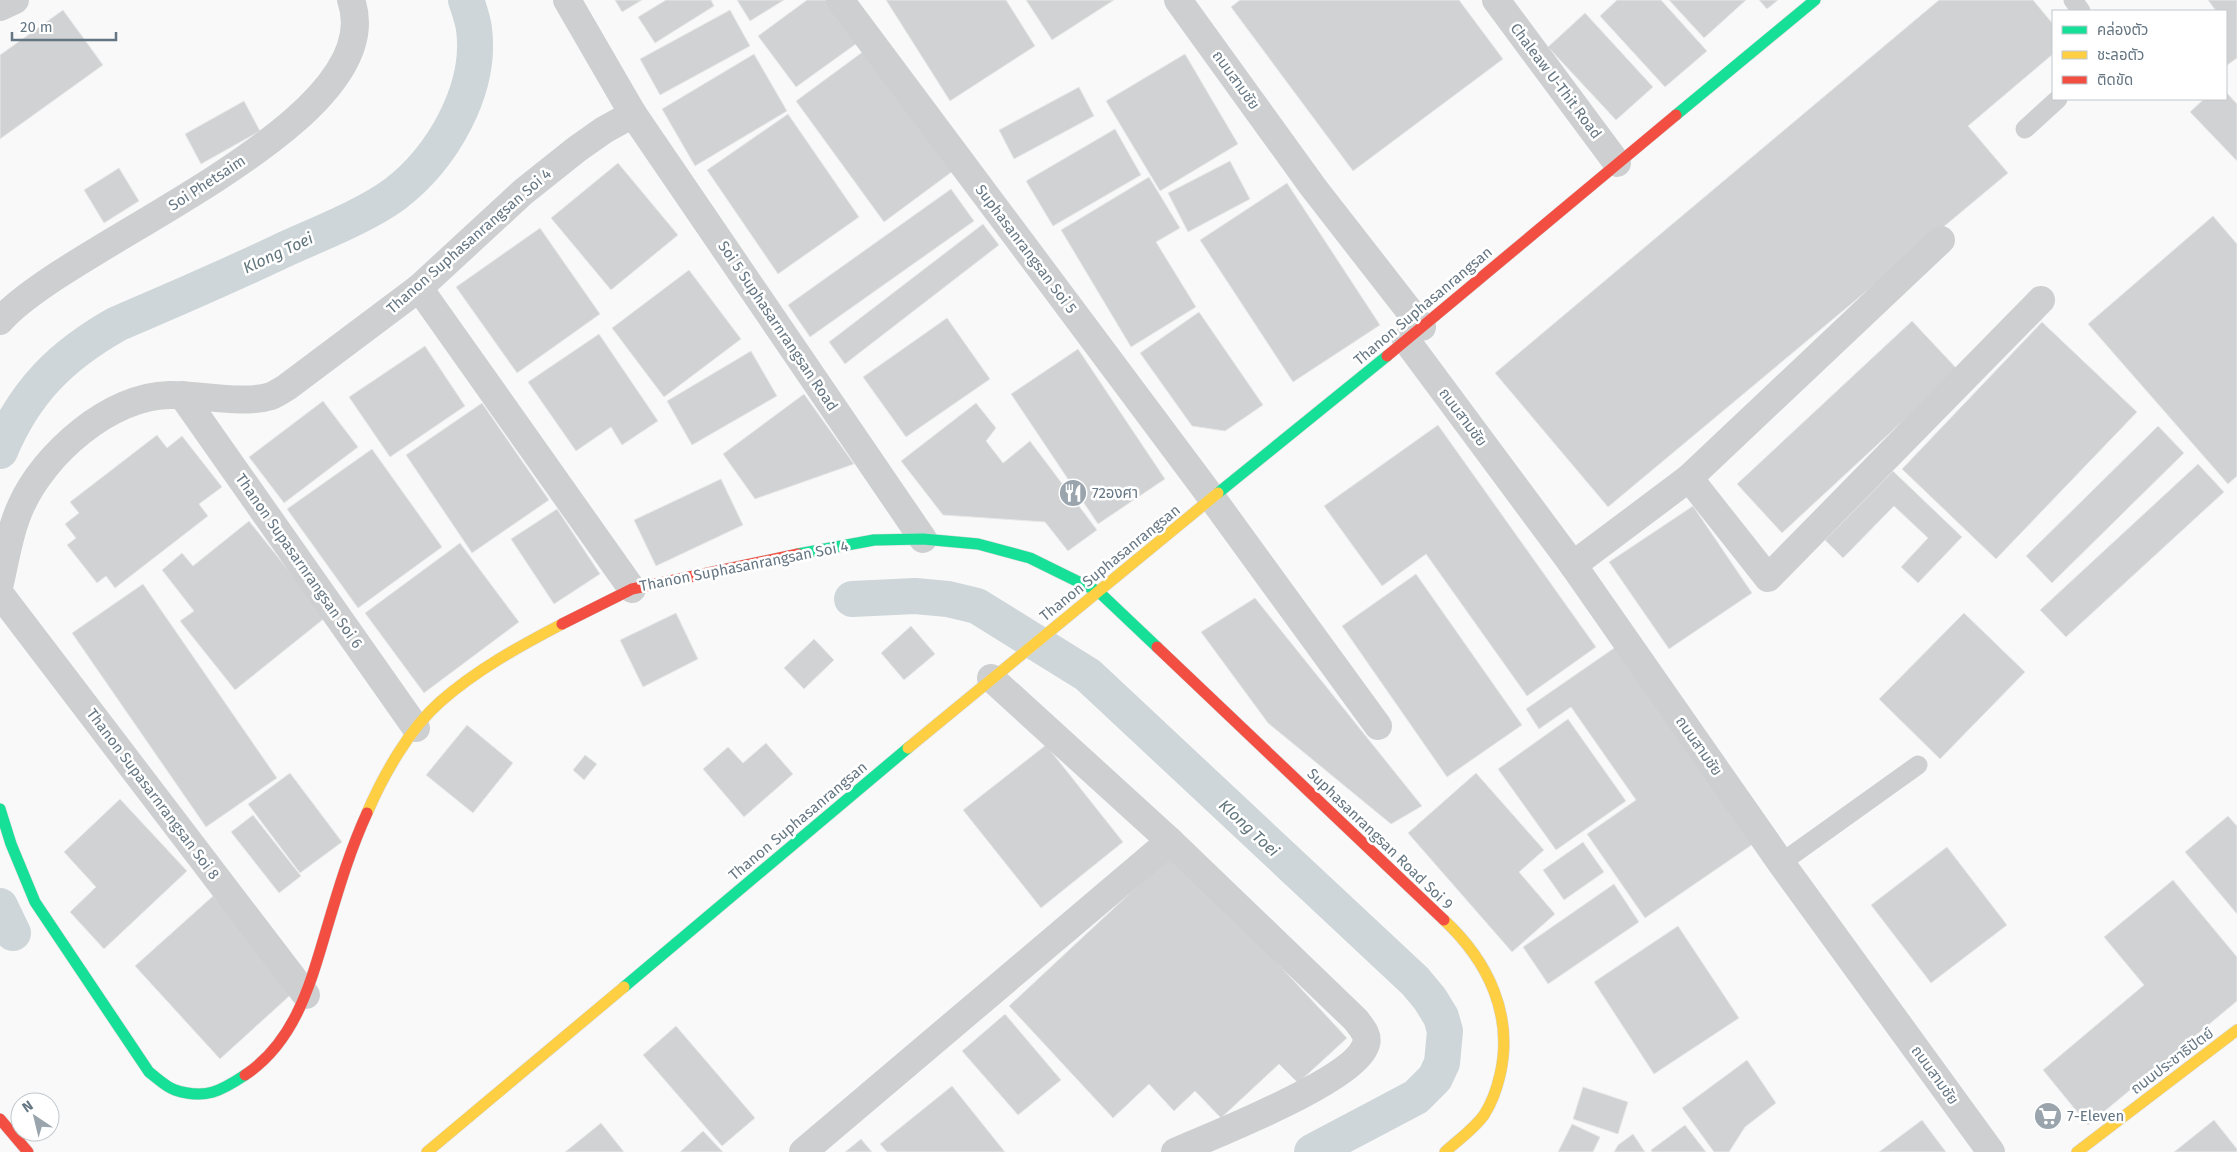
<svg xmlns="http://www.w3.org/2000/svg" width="2237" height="1152" font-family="'Fira Sans','Noto Sans Thai',sans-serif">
  <rect width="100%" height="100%" fill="#f9f9f9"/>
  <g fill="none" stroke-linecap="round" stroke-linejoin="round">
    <g stroke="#ced6d9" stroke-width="36">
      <path d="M0,451C25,391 62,355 117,324C171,301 224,278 277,253C313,236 364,217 395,194C442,158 482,90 474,29C473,20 469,9 466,0"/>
      <polyline points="852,599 915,596 948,599 977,606 1088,675 1415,981 1430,999 1441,1017 1445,1031 1442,1063 1435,1078 1416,1097 1312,1152"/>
      <polyline points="0,906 13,933"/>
    </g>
  </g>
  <g fill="#d0d2d3" stroke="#e8e8e8">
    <polygon points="615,0 642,0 622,12"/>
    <polygon points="666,0 711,0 714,6 655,43 638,17"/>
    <polygon points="737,0 784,0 750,21"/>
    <polygon points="807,0 830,0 860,41 796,87 758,36"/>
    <polygon points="886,0 1006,0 1035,46 950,101"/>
    <polygon points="1026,0 1114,0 1052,40"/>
    <polygon points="1240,0 1459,0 1503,59 1353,171 1231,7"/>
    <polygon points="1617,0 1661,0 1707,51 1665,87 1600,16"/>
    <polygon points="1669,0 1746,0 1704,38"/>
    <polygon points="1759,0 1778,0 1767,9"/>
    <polygon points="1939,0 2033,0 2053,24 2053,54 1968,126 2008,173 1608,507 1495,373"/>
    <polygon points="2208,0 2237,0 2237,58 2226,66 2226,11 2216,11"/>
    <polygon points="63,10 103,65 0,139 0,55"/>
    <polygon points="730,10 750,46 660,95 640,59"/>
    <polygon points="1585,13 1653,87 1616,120 1548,47"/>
    <polygon points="868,48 957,168 884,222 796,101"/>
    <polygon points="754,54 787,111 695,166 662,109"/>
    <polygon points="1185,54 1238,144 1160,191 1106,101"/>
    <polygon points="1079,87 1094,116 1014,159 999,130"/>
    <polygon points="2226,92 2237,104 2237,161 2190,112 2204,99 2226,99"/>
    <polygon points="244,101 260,131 201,164 185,134"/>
    <polygon points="788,114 859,217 778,274 707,170"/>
    <polygon points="1115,129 1141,175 1053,226 1026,181"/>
    <polygon points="1230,161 1250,199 1188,232 1168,193"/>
    <polygon points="618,163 678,235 611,290 551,218"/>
    <polygon points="119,168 139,201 104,223 84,190"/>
    <polygon points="1149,177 1180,228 1156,242 1196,307 1131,347 1061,230"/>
    <polygon points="1287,183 1380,325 1293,382 1200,240"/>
    <polygon points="951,189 974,221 810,337 788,305"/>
    <polygon points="2213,216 2237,244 2237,476 2228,484 2088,324"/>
    <polygon points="983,224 999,245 845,364 829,342"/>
    <polygon points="540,228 600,314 517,373 456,287"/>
    <polygon points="689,270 741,339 664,397 612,328"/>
    <polygon points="1199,312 1263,405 1225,431 1192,426 1140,353"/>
    <polygon points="947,318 990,379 906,437 863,377"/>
    <polygon points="1912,321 1958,370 1782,533 1737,484"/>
    <polygon points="2042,322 2137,412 1996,559 1902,469"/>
    <polygon points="599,334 658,421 622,445 611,427 576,451 528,382"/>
    <polygon points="425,346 465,406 390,457 349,397"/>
    <polygon points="1078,349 1165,479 1098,524 1011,394"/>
    <polygon points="751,351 777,396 692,445 667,401"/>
    <polygon points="804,394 854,464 755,499 723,454"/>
    <polygon points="323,401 358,447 284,503 249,457"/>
    <polygon points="482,403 549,500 472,553 406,455"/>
    <polygon points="976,403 996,428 986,441 1003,463 1030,441 1097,530 1068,551 1045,522 943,515 901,461"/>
    <polygon points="1438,425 1596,647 1527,696 1426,554 1382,586 1324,506"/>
    <polygon points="2158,426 2184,453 2052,583 2026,556"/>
    <polygon points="157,435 167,448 182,436 222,487 199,504 208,516 115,588 106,576 97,583 67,545 76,538 65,524 79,513 70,502"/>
    <polygon points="372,449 442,547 358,608 287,509"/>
    <polygon points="2198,464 2224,492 2066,637 2040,610"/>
    <polygon points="1893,471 1962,537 1918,583 1901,567 1928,538 1894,506 1843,558 1825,540"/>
    <polygon points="721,479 743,525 656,566 634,520"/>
    <polygon points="1693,506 1752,593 1669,649 1609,562"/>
    <polygon points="557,509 600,574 554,604 511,539"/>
    <polygon points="249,521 326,617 235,690 180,621 194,611 162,570 182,553 193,566"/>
    <polygon points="460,543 519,622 424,693 365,613"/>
    <polygon points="1416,574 1522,725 1447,777 1342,626"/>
    <polygon points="143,584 277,778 206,827 72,633"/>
    <polygon points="1255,598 1422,806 1391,824 1268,723 1201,632"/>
    <polygon points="676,613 698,659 643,687 620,640"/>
    <polygon points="1964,613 2025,672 1940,759 1879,699"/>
    <polygon points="911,626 935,654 904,680 881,653"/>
    <polygon points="814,639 834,660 804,689 784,668"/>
    <polygon points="1620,644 1756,842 1645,918 1587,834 1636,800 1571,707 1539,729 1526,709"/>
    <polygon points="1568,719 1626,801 1556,850 1498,769"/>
    <polygon points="467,725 513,763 473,813 426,775"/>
    <polygon points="766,743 793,774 744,817 703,769 728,747 743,763"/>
    <polygon points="1046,745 1123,842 1041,908 963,810"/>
    <polygon points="585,755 597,764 584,780 573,770"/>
    <polygon points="290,773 342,842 300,873 248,804"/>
    <polygon points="1476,773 1544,850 1519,872 1555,914 1512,952 1408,833"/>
    <polygon points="120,799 187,871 104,949 70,912 96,887 64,852"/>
    <polygon points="253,815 301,876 279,893 231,832"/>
    <polygon points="2228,816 2237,826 2237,914 2185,852"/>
    <polygon points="1583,842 1604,872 1564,900 1543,870"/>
    <polygon points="1947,847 2007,925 1931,983 1871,905"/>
    <polygon points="1174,852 1347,1038 1298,1083 1279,1064 1221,1118 1195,1091 1174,1111 1149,1084 1113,1118 1009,1006"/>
    <polygon points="2173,880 2237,957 2237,1001 2088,1125 2043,1070 2144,985 2104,937"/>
    <polygon points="1614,884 1639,922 1548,984 1523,947"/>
    <polygon points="213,896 297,989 220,1059 135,966"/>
    <polygon points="1678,926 1739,1018 1654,1074 1594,982"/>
    <polygon points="1005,1014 1061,1080 1018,1115 962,1051"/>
    <polygon points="676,1026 755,1118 722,1146 643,1055"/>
    <polygon points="1747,1060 1776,1103 1745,1127 1729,1152 1714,1152 1682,1108"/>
    <polygon points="952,1086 1005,1152 887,1152 880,1144"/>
    <polygon points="1583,1087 1628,1102 1618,1134 1573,1119"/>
    <polygon points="1922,1120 1946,1152 1879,1152"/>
    <polygon points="2214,1120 2237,1149 2237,1152 2174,1152"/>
    <polygon points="601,1123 624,1152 565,1152"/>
    <polygon points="1572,1124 1600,1137 1593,1152 1558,1152"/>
    <polygon points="1685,1125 1706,1152 1652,1152 1651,1150"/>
    <polygon points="703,1131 723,1152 680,1152"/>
    <polygon points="1633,1134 1645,1152 1614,1152 1618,1145"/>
    <polygon points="861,1139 872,1152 845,1152"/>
  </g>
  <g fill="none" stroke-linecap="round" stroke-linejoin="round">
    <defs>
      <g id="fast">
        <polyline points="1676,115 1815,0"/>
        <polyline points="1218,493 1387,356"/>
        <polyline points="798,554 874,540 923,539 978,544 1030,558 1099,592 1157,647"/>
        <path d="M0,809L11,844L35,902L149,1072C157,1078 166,1087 175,1090C205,1100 221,1091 245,1075"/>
        <polyline points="624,987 908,748"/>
      </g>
      <g id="slow">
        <polyline points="908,748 1218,493"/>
        <path d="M367,813C383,776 409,729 440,702C476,670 520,646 562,624"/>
        <path d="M1444,920C1488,961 1514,1015 1500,1075C1497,1088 1491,1104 1484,1115C1474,1129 1458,1140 1445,1152"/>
        <polyline points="427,1152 624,987"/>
        <polyline points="2077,1152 2237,1030"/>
      </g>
      <g id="jam">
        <polyline points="1387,356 1676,115"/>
        <polyline points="562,624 632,589 798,554"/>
        <polyline points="1157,647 1444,920"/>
        <path d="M245,1075C298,1040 312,977 329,921C340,884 351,848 367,813"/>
        <polyline points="0,1119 28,1152"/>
      </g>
    </defs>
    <use href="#fast" stroke="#d5d6d7" stroke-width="12"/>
    <use href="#slow" stroke="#d5d6d7" stroke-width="12"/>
    <use href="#jam" stroke="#d5d6d7" stroke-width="12"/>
    <g stroke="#cecfd0" stroke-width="19">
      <polyline points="2073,0 2081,11"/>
      <polyline points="2025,129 2058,99"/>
      <polyline points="1781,863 1918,765"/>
    </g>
    <g stroke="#cecfd0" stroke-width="28">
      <polyline points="567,0 633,114 923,539"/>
      <polyline points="840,0 1212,498 1378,726"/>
      <polyline points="1178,0 1313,187 1422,327"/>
      <polyline points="1496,0 1617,163"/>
      <polyline points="0,7 15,0"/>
      <polyline points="419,288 632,589"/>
      <path d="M0,321C66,244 395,123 351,0"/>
      <polyline points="1406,340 1573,565 1781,863 1991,1152"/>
      <polyline points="182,395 416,728"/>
      <polyline points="1689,478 1768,578 2041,300"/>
      <polyline points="1573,565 1689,478 1941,240"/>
      <path d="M0,583C6,557 10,530 21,506C44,454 110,396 169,395C198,394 244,405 271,396C276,394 282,390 287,387L419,288L523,192L577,149L604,130L633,114"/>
      <polyline points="0,594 306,995"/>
      <path d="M991,678L1170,841L1356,1020C1361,1027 1369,1035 1366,1044C1355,1081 1213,1135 1175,1152"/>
      <polyline points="803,1152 1170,841"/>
    </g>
    <use href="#fast" stroke="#16e098" stroke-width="11"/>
    <use href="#slow" stroke="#ffcf43" stroke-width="11"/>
    <use href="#jam" stroke="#f24e42" stroke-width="11"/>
  </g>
  <defs>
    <symbol id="restaurant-disc" viewBox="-11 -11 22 22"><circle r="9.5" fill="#99a4ac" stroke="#fff"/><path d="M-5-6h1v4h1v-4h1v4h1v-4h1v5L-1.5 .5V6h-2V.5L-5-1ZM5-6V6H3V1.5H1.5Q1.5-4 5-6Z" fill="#fff"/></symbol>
    <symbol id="supermarket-disc" viewBox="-11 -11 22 22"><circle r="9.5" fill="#99a4ac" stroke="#fff"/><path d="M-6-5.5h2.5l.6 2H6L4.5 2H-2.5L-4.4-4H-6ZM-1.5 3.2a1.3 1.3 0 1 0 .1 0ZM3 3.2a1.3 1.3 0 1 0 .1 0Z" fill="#fff"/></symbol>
  </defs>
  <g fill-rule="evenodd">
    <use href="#restaurant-disc" x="1057" y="477" width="32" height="32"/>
    <use href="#supermarket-disc" x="2032" y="1100" width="32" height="32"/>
  </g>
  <g text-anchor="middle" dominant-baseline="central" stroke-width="5" stroke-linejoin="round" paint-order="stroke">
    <g font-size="15" fill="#657683" stroke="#fff">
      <text transform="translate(1236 80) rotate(54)">ถนนสามชัย</text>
      <text transform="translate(1556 81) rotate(53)">Chaleaw U-Thit Road</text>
      <text transform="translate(207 183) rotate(-33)">Soi Phetsaim</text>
      <text transform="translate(469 241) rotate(-41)">Thanon Suphasanrangsan Soi 4</text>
      <text transform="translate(1026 249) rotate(53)">Suphasanrangsan Soi 5</text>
      <text transform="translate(1423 306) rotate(-40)">Thanon Suphasanrangsan</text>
      <text transform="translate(778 326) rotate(56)">Soi 5 Suphasarnrangsan Road</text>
      <text transform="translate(1463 417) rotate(53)">ถนนสามชัย</text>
      <text transform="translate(299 561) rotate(55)">Thanon Supasarnrangsan Soi 6</text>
      <text transform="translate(1110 563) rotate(-39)">Thanon Suphasanrangsan</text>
      <text transform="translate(744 566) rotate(-11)">Thanon Suphasanrangsan Soi 4</text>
      <text transform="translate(1699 746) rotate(55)">ถนนสามชัย</text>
      <text transform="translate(153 794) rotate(53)">Thanon Supasarnrangsan Soi 8</text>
      <text transform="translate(798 821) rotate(-40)">Thanon Suphasanrangsan</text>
      <text transform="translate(1380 839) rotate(44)">Suphasanrangsan Road Soi 9</text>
      <text transform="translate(2172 1061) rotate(-37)">ถนนประชาธิปัตย์</text>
      <text transform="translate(1935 1075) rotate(54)">ถนนสามชัย</text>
    </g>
    <g font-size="15" fill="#657683" stroke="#fff" text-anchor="start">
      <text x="1092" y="493">72องศา</text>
      <text x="2067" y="1116">7-Eleven</text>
    </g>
    <g font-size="16" font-style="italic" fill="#60757c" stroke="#fff">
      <text transform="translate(278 253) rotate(-25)">Klong Toei</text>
      <text transform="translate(1249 828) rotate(43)">Klong Toei</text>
    </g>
  </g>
  <rect x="2052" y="10" width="175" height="90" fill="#ffffff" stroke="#c1c8cd"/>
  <rect x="2062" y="26" width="25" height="8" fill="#16e098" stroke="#c1c8cd"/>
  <text x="2097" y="35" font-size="15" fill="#657683">คล่องตัว</text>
  <rect x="2062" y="51" width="25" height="8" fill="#ffcf43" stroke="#c1c8cd"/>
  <text x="2097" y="60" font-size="15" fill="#657683">ชะลอตัว</text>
  <rect x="2062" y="76" width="25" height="8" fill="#f24e42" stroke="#c1c8cd"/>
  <text x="2097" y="85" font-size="15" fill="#657683">ติดขัด</text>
  <g transform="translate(35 1117) rotate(325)"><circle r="24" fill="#ffffff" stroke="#c1c8cd"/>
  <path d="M0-4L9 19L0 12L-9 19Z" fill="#99a4ac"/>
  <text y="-8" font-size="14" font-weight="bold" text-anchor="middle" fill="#657683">N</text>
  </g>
  <path d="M12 32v8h104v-8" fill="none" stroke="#657683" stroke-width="2.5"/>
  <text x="20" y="32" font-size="15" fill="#657683" stroke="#ffffff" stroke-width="4" paint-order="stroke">20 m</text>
</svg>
